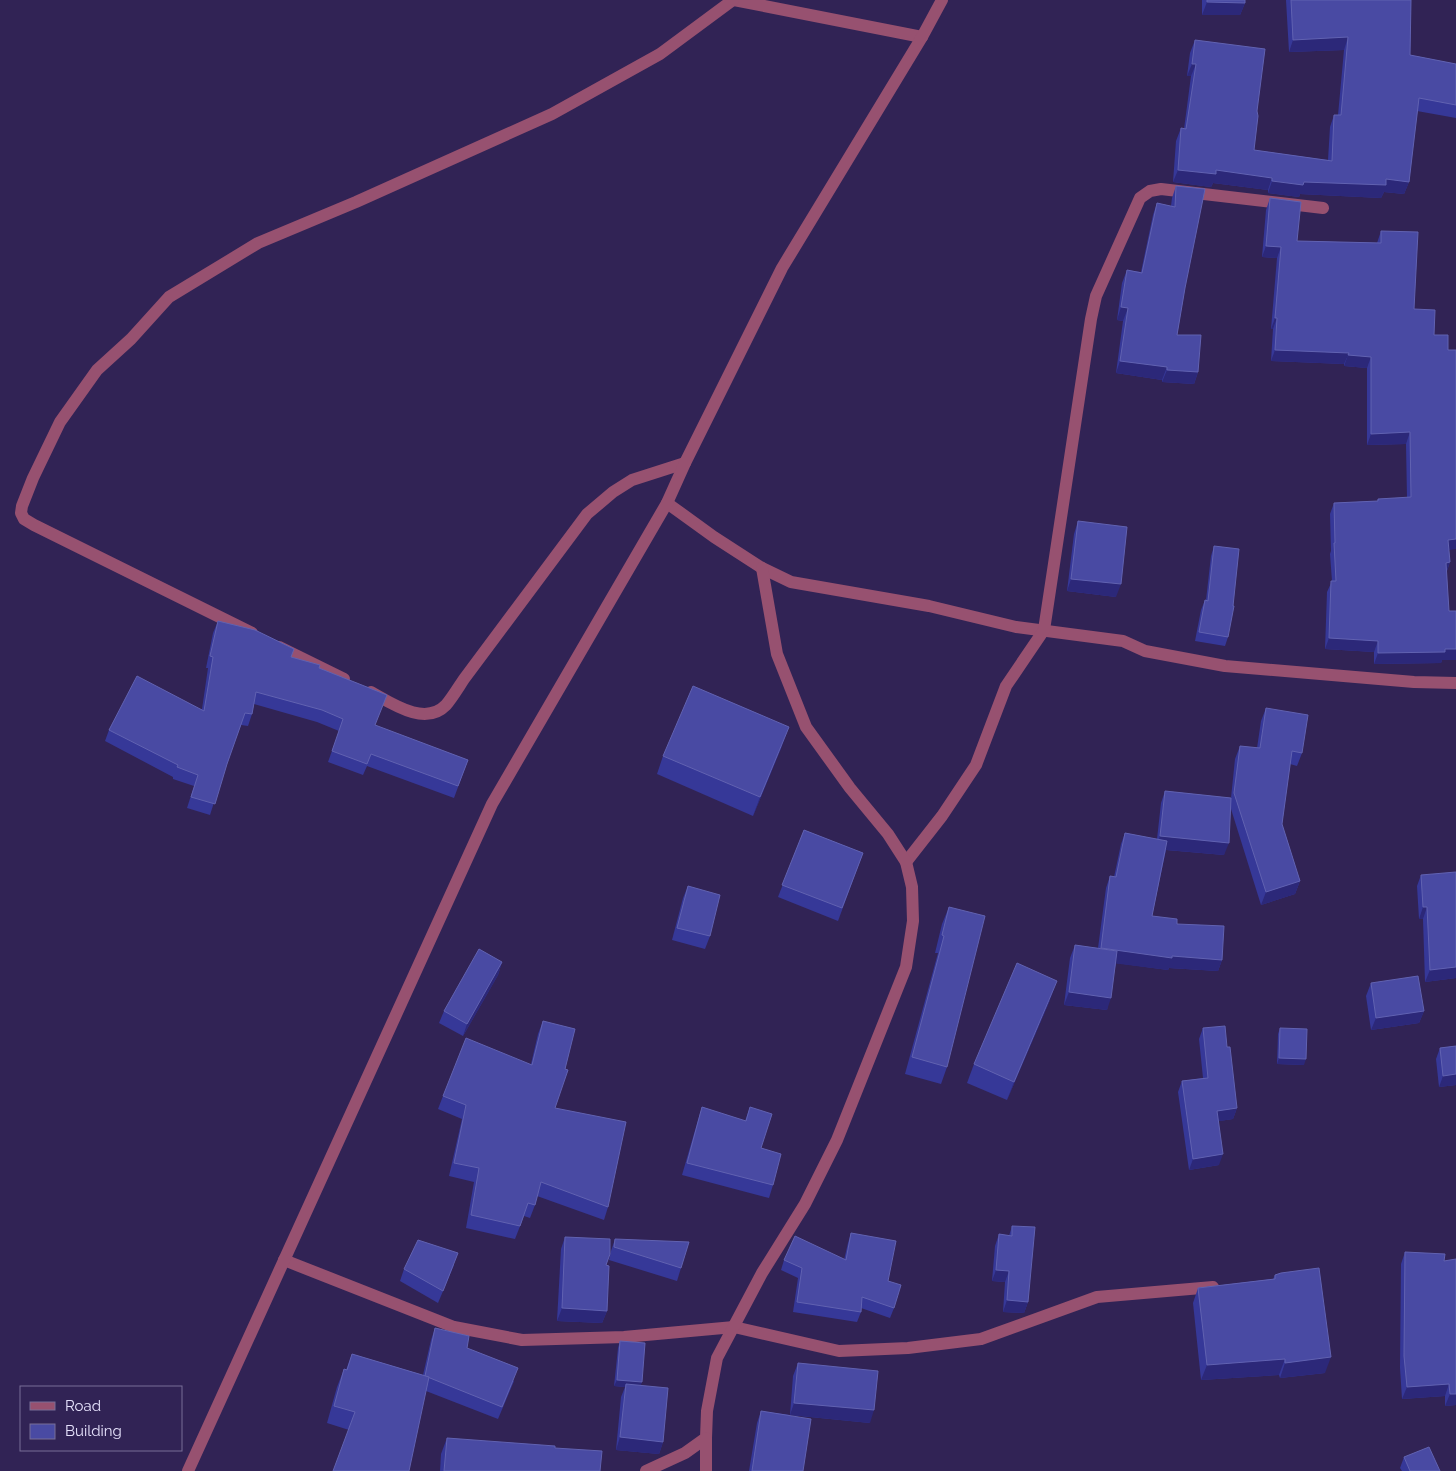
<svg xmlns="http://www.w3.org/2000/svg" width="1456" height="1471" font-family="Raleway,sans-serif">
  <rect width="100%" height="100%" fill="#312355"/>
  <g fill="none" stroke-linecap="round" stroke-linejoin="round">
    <g stroke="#975170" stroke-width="12">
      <polyline points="734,0 922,37"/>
      <polyline points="667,503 714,537 762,568 791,582 929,606 1016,627 1123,641 1145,651 1225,666 1414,682 1456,683"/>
      <polyline points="252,633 34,525 24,519 21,513 22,506 33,478 60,422 97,370 131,339 169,297 258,243 356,202 552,114 660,54 733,0"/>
      <polyline points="279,647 344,679"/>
      <path d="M371,692C391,703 425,727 446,705C452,698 458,688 464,679L587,514L613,492L632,480L685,463"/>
      <polyline points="906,862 942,816 976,765 1006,686 1044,630 1091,319 1096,296 1140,198 1150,191 1161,189 1323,208"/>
      <polyline points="284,1260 454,1327 522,1340 624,1337 734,1327 839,1351 908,1348 981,1339 1097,1297 1213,1287"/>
      <polyline points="188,1471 492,804 667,503 685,463 782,268 922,37 942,0"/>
      <polyline points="646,1471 685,1453 706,1438 707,1411 717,1358 762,1273 805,1204 837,1140 906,967 913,921 912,887 906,862 888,834 850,788 806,727 777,654 762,568"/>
      <polyline points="706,1471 706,1438"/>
    </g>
  </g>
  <g fill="#363898">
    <polygon points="1202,0 1245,0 1245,3 1240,15 1202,15"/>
    <polygon points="1286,0 1411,0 1410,55 1456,64 1456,118 1417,111 1409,182 1404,194 1384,192 1381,198 1300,194 1299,197 1268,193 1268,190 1213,183 1211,187 1173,182 1176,141 1181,128 1184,129 1191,76 1187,76 1190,53 1195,40 1257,111 1254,150 1328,160 1330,127 1334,115 1338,115 1344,50 1289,52"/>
    <polygon points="1176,186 1185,288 1177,335 1198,372 1194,384 1162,382 1162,380 1116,373 1123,321 1117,320 1122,283 1127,270 1141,272 1153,215 1157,203 1171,206 1172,198"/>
    <polygon points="1270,198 1297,241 1377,243 1381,231 1414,309 1434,335 1448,350 1449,550 1450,562 1447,571 1442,660 1441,663 1374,664 1374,652 1325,649 1327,592 1332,581 1330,554 1331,551 1330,514 1334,503 1377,501 1378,499 1407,498 1406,444 1367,445 1367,368 1344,366 1344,364 1271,361 1273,329 1271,329 1277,258 1262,257 1266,210"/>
    <polygon points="1078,521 1116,597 1067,591 1074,534"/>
    <polygon points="1214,546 1228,637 1225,646 1195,641 1201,610 1205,600 1206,600 1211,556"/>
    <polygon points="218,621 291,657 319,668 375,726 468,760 454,798 367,766 363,775 328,762 339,731 317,722 254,704 252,714 248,726 241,725 226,765 210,815 187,808 194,786 173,779 173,777 105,741 109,730 202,709 208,668 206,668 213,633"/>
    <polygon points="1266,708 1302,753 1297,766 1290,764 1282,824 1300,881 1295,894 1261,905 1231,809 1224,855 1166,850 1152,916 1177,924 1222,960 1218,971 1169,968 1168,970 1116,963 1107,1010 1064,1005 1070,958 1075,945 1098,948 1106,888 1110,876 1114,877 1121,844 1125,833 1157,839 1161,803 1165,791 1231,798 1235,759 1240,746 1257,748 1261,721"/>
    <polygon points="782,746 753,816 657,774 663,756"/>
    <polygon points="804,830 863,853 838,921 778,897"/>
    <polygon points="1421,875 1456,978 1425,982 1423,919 1419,919 1417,886"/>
    <polygon points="688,886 710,936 705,949 672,940 683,898"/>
    <polygon points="949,907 947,1067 941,1084 905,1074 938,953 935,953 942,924"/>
    <polygon points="502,962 498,975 463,1036 439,1023 444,1011"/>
    <polygon points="1371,983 1424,1011 1419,1023 1371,1030 1366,996"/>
    <polygon points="1050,1000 1007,1100 967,1083 974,1064"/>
    <polygon points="543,1021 555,1108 608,1207 604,1220 537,1196 535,1205 530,1218 524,1216 515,1239 466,1228 474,1182 449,1176 462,1119 438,1109 443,1096 531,1064 538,1034"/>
    <polygon points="1203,1028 1227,1047 1237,1108 1233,1119 1219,1121 1219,1165 1189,1170 1178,1092 1182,1081 1203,1078 1199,1039"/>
    <polygon points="1280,1028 1304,1065 1277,1064 1278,1034"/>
    <polygon points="1456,1046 1456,1085 1439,1087 1436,1059 1440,1048"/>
    <polygon points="702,1107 745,1121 750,1107 761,1148 773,1185 769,1198 682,1175 698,1120"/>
    <polygon points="1012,1226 1028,1302 1024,1313 1003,1312 1005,1282 992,1281 995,1246 999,1234 1009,1236"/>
    <polygon points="851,1233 888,1281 894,1308 890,1318 861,1308 861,1312 857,1322 793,1312 798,1278 781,1270 784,1260 844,1260 848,1243"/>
    <polygon points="565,1237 606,1265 607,1311 602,1323 557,1321 561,1249"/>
    <polygon points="615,1239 681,1268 677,1281 609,1260 611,1251"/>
    <polygon points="1405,1252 1444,1261 1456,1405 1445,1406 1445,1396 1402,1399 1400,1368 1401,1264"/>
    <polygon points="454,1265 438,1303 400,1281 404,1269"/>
    <polygon points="1275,1275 1325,1373 1280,1378 1279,1375 1201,1380 1193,1303 1198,1288 1273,1279"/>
    <polygon points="435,1328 467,1348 514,1381 498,1419 426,1391 349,1430 327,1423 337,1387 344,1369 346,1370 352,1354 423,1375 431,1340"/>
    <polygon points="620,1341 641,1386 663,1442 659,1454 616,1450 621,1397 625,1387 614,1386 618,1348"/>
    <polygon points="798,1363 870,1423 790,1415 803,1471 749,1471 757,1423 761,1411 790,1415 793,1376"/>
    <polygon points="447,1438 555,1448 600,1471 440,1471 441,1454"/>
    <polygon points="1404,1457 1440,1471 1402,1471 1400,1468"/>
  </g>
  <g fill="#2c2879">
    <polygon points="1207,2 1245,3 1240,15 1202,15"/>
    <polygon points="1348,37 1344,50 1289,52 1293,40"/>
    <polygon points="1192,64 1196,64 1191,76 1187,76"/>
    <polygon points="1178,170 1216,170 1272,178 1268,190 1213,183 1211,187 1173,182"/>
    <polygon points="1386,179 1409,182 1404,194 1384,192 1381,198 1300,194 1299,197 1268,193 1272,181"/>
    <polygon points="1266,246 1281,247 1277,258 1262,257"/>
    <polygon points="1121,307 1128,308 1123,321 1117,320"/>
    <polygon points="1275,318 1277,318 1273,329 1271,329"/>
    <polygon points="1275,350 1349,353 1344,364 1271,361"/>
    <polygon points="1348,355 1371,357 1367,368 1344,366"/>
    <polygon points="1120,361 1167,367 1162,380 1116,373"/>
    <polygon points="1167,370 1198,372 1194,384 1162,382"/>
    <polygon points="1410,432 1406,444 1367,445 1371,434"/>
    <polygon points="1456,539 1456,549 1444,551 1448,540"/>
    <polygon points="1450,562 1446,573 1446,563"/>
    <polygon points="1071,579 1121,584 1116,597 1067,591"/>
    <polygon points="1329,638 1378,641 1374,652 1325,649"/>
    <polygon points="1445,649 1456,649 1456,660 1442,660 1441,663 1374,664 1378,653"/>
    <polygon points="789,727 782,746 753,816 760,797"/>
    <polygon points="1160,836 1229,843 1224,855 1156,849"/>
    <polygon points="1300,881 1295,894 1261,905 1266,892"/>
    <polygon points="1423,907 1427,907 1423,919 1419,919"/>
    <polygon points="1101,949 1172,956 1222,960 1218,971 1169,968 1168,970 1096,961"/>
    <polygon points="502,962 498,975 463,1036 467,1024"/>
    <polygon points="1456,967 1456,978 1425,982 1430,970"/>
    <polygon points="1057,981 1050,1000 1007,1100 1014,1082"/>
    <polygon points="1069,992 1111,998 1107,1010 1064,1005"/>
    <polygon points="1424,1011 1419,1023 1371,1030 1376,1018"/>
    <polygon points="1279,1058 1306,1059 1304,1065 1277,1064"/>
    <polygon points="1456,1074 1456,1085 1439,1087 1443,1076"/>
    <polygon points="1237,1108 1233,1119 1213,1122 1217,1111"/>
    <polygon points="1223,1154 1219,1165 1189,1170 1193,1159"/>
    <polygon points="996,1270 1009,1271 1005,1282 992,1281"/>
    <polygon points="1007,1300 1028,1302 1024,1313 1003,1312"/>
    <polygon points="562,1308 607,1311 602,1323 557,1321"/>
    <polygon points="1331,1357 1325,1373 1280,1378 1285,1363"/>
    <polygon points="1285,1359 1279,1375 1201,1380 1207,1365"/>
    <polygon points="617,1380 642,1382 640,1388 626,1384 625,1387 614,1386"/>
    <polygon points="1449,1384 1445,1396 1402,1399 1407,1387"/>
    <polygon points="1450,1394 1456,1394 1456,1405 1445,1406"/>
    <polygon points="794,1403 874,1410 870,1423 790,1415"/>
    <polygon points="620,1437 663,1442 659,1454 616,1450"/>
  </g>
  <g fill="#494aa3" stroke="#6162b1">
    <polygon points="1207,0 1245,0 1245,3 1207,2"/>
    <polygon points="1291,0 1411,0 1410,55 1456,64 1456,105 1419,98 1409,182 1386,179 1386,185 1304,182 1303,185 1272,181 1272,178 1216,170 1216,174 1178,170 1181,128 1186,129 1196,64 1192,64 1195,40 1265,49 1257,111 1258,116 1254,150 1332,161 1334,115 1341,115 1348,37 1293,40"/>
    <polygon points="1176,186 1205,189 1185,288 1177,335 1201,335 1198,372 1167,370 1167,367 1120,361 1128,308 1121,307 1127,270 1142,273 1157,203 1175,207"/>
    <polygon points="1270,198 1301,202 1297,241 1381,243 1381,231 1418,232 1414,309 1435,310 1434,335 1448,335 1448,350 1456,350 1456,539 1448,540 1450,562 1446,563 1449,611 1456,611 1456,649 1445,649 1445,652 1378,653 1378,641 1329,638 1331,581 1336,581 1334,543 1335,543 1334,503 1378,501 1378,499 1411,497 1410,432 1371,434 1371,357 1348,355 1349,353 1275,350 1277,318 1275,318 1281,247 1266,246"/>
    <polygon points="1078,521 1127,527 1121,584 1071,579"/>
    <polygon points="1214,546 1239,549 1233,606 1234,606 1228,637 1199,632 1205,600 1208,601"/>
    <polygon points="218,621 255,630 294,649 291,657 320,665 319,668 387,695 375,725 468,760 458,786 371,754 367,764 332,751 343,719 322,710 256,692 252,714 245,713 227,764 215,804 191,797 198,775 177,767 178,765 109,730 137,676 204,711 213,657 210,656"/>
    <polygon points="693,686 789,727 760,797 663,756"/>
    <polygon points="1266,708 1308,715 1302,753 1292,751 1282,824 1300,881 1266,892 1234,793 1240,746 1260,748"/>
    <polygon points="1165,791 1231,798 1229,843 1160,836"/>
    <polygon points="804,830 863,853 842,908 782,885"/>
    <polygon points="1125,833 1167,841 1152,916 1177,919 1177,924 1224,926 1222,960 1172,956 1172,958 1101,948 1110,876 1116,877"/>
    <polygon points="1456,872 1456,967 1430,970 1427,907 1423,907 1421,875"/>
    <polygon points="688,886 720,895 710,936 677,928"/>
    <polygon points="949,907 985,916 947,1067 912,1057 944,936 942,935"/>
    <polygon points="1075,945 1117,951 1111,998 1069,992"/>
    <polygon points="479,949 502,962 467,1024 444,1011"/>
    <polygon points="1017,963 1057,981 1014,1082 974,1064"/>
    <polygon points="1418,976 1424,1011 1376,1018 1371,983"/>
    <polygon points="543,1021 575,1029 565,1069 568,1070 555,1108 626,1122 608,1207 541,1182 535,1205 528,1203 520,1226 471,1215 479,1168 454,1163 466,1105 443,1096 466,1038 532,1065"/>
    <polygon points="1225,1026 1227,1047 1230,1047 1237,1108 1217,1111 1223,1154 1193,1159 1182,1081 1208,1078 1203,1028"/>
    <polygon points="1280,1028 1307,1029 1306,1059 1279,1058"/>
    <polygon points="1456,1046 1456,1074 1443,1076 1440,1048"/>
    <polygon points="702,1107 746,1121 750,1107 772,1114 761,1148 781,1154 773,1185 687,1163"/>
    <polygon points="1012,1226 1035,1227 1028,1302 1007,1300 1009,1271 996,1270 999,1234 1012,1236"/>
    <polygon points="851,1233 896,1241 888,1281 901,1285 894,1308 862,1297 861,1312 797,1302 802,1268 784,1260 795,1236 846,1260"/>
    <polygon points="565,1237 610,1239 610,1254 606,1265 609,1266 607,1311 562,1308"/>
    <polygon points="615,1239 689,1242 681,1268 614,1247"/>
    <polygon points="418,1240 458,1253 443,1291 404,1269"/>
    <polygon points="1405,1252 1445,1254 1444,1261 1456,1259 1456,1394 1450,1394 1449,1384 1407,1387 1404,1356"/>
    <polygon points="1319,1268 1331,1357 1285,1363 1285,1359 1207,1365 1198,1288 1275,1279 1275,1275 1281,1273"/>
    <polygon points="435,1328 469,1336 467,1348 518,1368 502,1407 425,1376"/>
    <polygon points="620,1341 645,1343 642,1382 617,1380"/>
    <polygon points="352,1354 429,1377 409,1471 333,1471 355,1412 334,1406 344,1369 347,1370"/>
    <polygon points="798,1363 878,1371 874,1410 794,1403"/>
    <polygon points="626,1384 668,1388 663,1442 620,1437"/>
    <polygon points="761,1411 811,1419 803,1471 752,1471"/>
    <polygon points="447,1438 555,1446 555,1448 602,1451 600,1471 444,1471"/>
    <polygon points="1429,1447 1440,1471 1410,1471 1404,1457"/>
  </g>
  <rect x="20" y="1386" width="162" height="65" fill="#312355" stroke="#796f97"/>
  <rect x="30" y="1402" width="25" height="8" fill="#975170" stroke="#796f97"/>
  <text x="65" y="1411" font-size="15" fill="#e5e1fb">Road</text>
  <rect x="30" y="1424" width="25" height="15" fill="#494aa3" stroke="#796f97"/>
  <text x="65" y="1436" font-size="15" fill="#e5e1fb">Building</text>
</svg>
